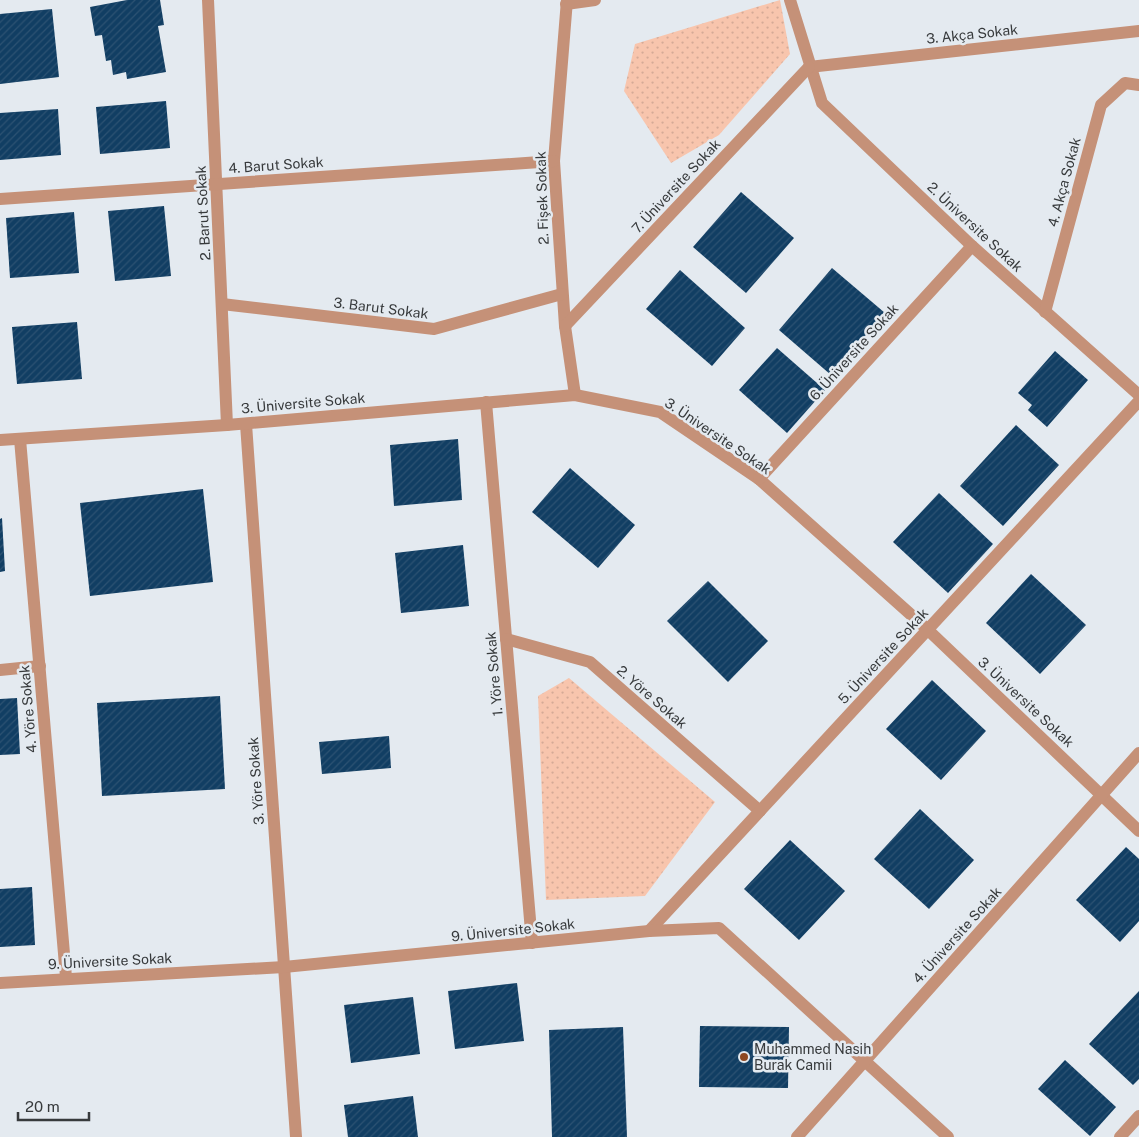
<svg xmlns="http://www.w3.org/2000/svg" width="1139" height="1137" font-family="'Public Sans',sans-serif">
  <defs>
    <pattern id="park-dots" width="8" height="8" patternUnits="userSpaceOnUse" patternTransform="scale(1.25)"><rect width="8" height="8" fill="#f8c5ad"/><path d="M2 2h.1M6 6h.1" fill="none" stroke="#d5aa96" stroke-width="1.8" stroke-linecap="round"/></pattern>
    <pattern id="building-hatch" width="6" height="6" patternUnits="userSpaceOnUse" patternTransform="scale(1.25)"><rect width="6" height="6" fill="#113e63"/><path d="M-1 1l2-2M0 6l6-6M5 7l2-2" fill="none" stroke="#2c5272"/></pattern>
  </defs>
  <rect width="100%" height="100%" fill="#e4eaf0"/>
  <g fill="url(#park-dots)">
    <polygon points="780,0 790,54 719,135 671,163 624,91 635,44"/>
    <polygon points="569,678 715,802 645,896 546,900 538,696"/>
  </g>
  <g fill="url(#building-hatch)">
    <polygon points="127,0 160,0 164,25 158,26 166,72 127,79 126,72 113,75 111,60 106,61 102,35 95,36 90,7"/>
    <polygon points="52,9 59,77 0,84 0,14"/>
    <polygon points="166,101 170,148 100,154 96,107"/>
    <polygon points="58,109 61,155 0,160 0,113"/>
    <polygon points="741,192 794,238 746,293 693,247"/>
    <polygon points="164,206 171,276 115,281 108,211"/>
    <polygon points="74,212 79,273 10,278 6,218"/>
    <polygon points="832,268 885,313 831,375 779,330"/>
    <polygon points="680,270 745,328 712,366 646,309"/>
    <polygon points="77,322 82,379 17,384 12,327"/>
    <polygon points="777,348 825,390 787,433 739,390"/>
    <polygon points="1055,351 1088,380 1047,427 1028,410 1032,405 1018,393"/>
    <polygon points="1016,425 1059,465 1003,526 960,486"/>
    <polygon points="458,439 462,500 394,506 390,445"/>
    <polygon points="570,468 635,525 598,568 532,512"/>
    <polygon points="203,489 213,582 90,596 80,503"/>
    <polygon points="939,493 993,544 948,593 893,542"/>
    <polygon points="2,518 5,571 0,572 0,519"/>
    <polygon points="463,545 469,606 401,613 395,553"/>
    <polygon points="1031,574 1086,625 1040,674 986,623"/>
    <polygon points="708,581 768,641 728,682 667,621"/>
    <polygon points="932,680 986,731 941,780 886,729"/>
    <polygon points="220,696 225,789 102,796 97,703"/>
    <polygon points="17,698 20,754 0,755 0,699"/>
    <polygon points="389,736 391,768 322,774 319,742"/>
    <polygon points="920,809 974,860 929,909 874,859"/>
    <polygon points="790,840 845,891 799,940 744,889"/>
    <polygon points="1126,847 1139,859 1139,921 1120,942 1076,900"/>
    <polygon points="32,887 35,945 0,947 0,889"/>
    <polygon points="517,983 524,1041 455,1049 448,991"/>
    <polygon points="1139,991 1139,1079 1133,1085 1089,1044"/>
    <polygon points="413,997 420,1054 351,1063 344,1005"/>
    <polygon points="700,1026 789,1027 788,1088 699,1087"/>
    <polygon points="623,1027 627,1137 552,1137 549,1030"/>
    <polygon points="1065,1060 1116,1107 1090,1136 1038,1089"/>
    <polygon points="413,1096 418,1137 348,1137 344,1105"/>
  </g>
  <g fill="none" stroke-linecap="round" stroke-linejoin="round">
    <g stroke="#c59178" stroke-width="12">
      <polyline points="208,0 227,425"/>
      <polyline points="567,0 554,161 565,326 575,395"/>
      <polyline points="790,0 822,103 972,246 1139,395"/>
      <polyline points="566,4 595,0"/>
      <polyline points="809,67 1139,31"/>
      <polyline points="0,199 554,161"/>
      <polyline points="222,304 434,329 562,294"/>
      <polyline points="1045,312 1101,105 1125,83 1139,85"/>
      <polyline points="565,326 809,67"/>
      <polyline points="486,402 532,943"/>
      <polyline points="246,424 296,1137"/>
      <polyline points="20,439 66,977"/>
      <polyline points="0,440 227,425 575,395 660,412 759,479 927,629 1139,831"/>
      <polyline points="759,479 972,246"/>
      <polyline points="506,639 590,662 760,811"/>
      <polyline points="0,670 40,666"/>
      <polyline points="649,931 1139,401"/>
      <polyline points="0,983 284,967 649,931 719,928 948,1137"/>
      <polyline points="797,1137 1139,753"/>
      <polyline points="1120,1137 1139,1116"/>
    </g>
  </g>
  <circle fill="#8e4821" stroke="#e4eaf0" stroke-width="2" cx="744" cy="1057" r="5"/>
  <g text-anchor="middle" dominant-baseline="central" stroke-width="5" stroke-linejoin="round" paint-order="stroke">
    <g font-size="14" fill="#373a3c" stroke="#e4eaf0">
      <text transform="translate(972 34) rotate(-6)">3. Akça Sokak</text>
      <text transform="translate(276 165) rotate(-4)">4. Barut Sokak</text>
      <text transform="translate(1064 182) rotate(-75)">4. Akça Sokak</text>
      <text transform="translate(676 186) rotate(-47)">7. Üniversite Sokak</text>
      <text transform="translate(542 198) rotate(-92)">2. Fişek Sokak</text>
      <text transform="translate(203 213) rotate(-93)">2. Barut Sokak</text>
      <text transform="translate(975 227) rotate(43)">2. Üniversite Sokak</text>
      <text transform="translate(381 308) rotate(7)">3. Barut Sokak</text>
      <text transform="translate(854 352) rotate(-48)">6. Üniversite Sokak</text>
      <text transform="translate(303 403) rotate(-5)">3. Üniversite Sokak</text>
      <text transform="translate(718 436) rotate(34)">3. Üniversite Sokak</text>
      <text transform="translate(883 656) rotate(-47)">5. Üniversite Sokak</text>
      <text transform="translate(494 674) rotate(-95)">1. Yöre Sokak</text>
      <text transform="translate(652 697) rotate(41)">2. Yöre Sokak</text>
      <text transform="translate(1026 702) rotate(43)">3. Üniversite Sokak</text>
      <text transform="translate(28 709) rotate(-95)">4. Yöre Sokak</text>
      <text transform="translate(256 781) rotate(-94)">3. Yöre Sokak</text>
      <text transform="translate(513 930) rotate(-6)">9. Üniversite Sokak</text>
      <text transform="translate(957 935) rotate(-48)">4. Üniversite Sokak</text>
      <text transform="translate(110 961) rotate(-3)">9. Üniversite Sokak</text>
    </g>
    <g font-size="14" fill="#373a3c" stroke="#e4eaf0" text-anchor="start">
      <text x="754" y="1049">Muhammed Nasih<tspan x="754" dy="16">Burak Camii</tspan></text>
    </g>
  </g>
  <path d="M18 1112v8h71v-8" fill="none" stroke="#373a3c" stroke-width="2.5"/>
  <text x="25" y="1112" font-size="15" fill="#373a3c" stroke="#e4eaf0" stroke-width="4" paint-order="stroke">20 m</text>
</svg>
